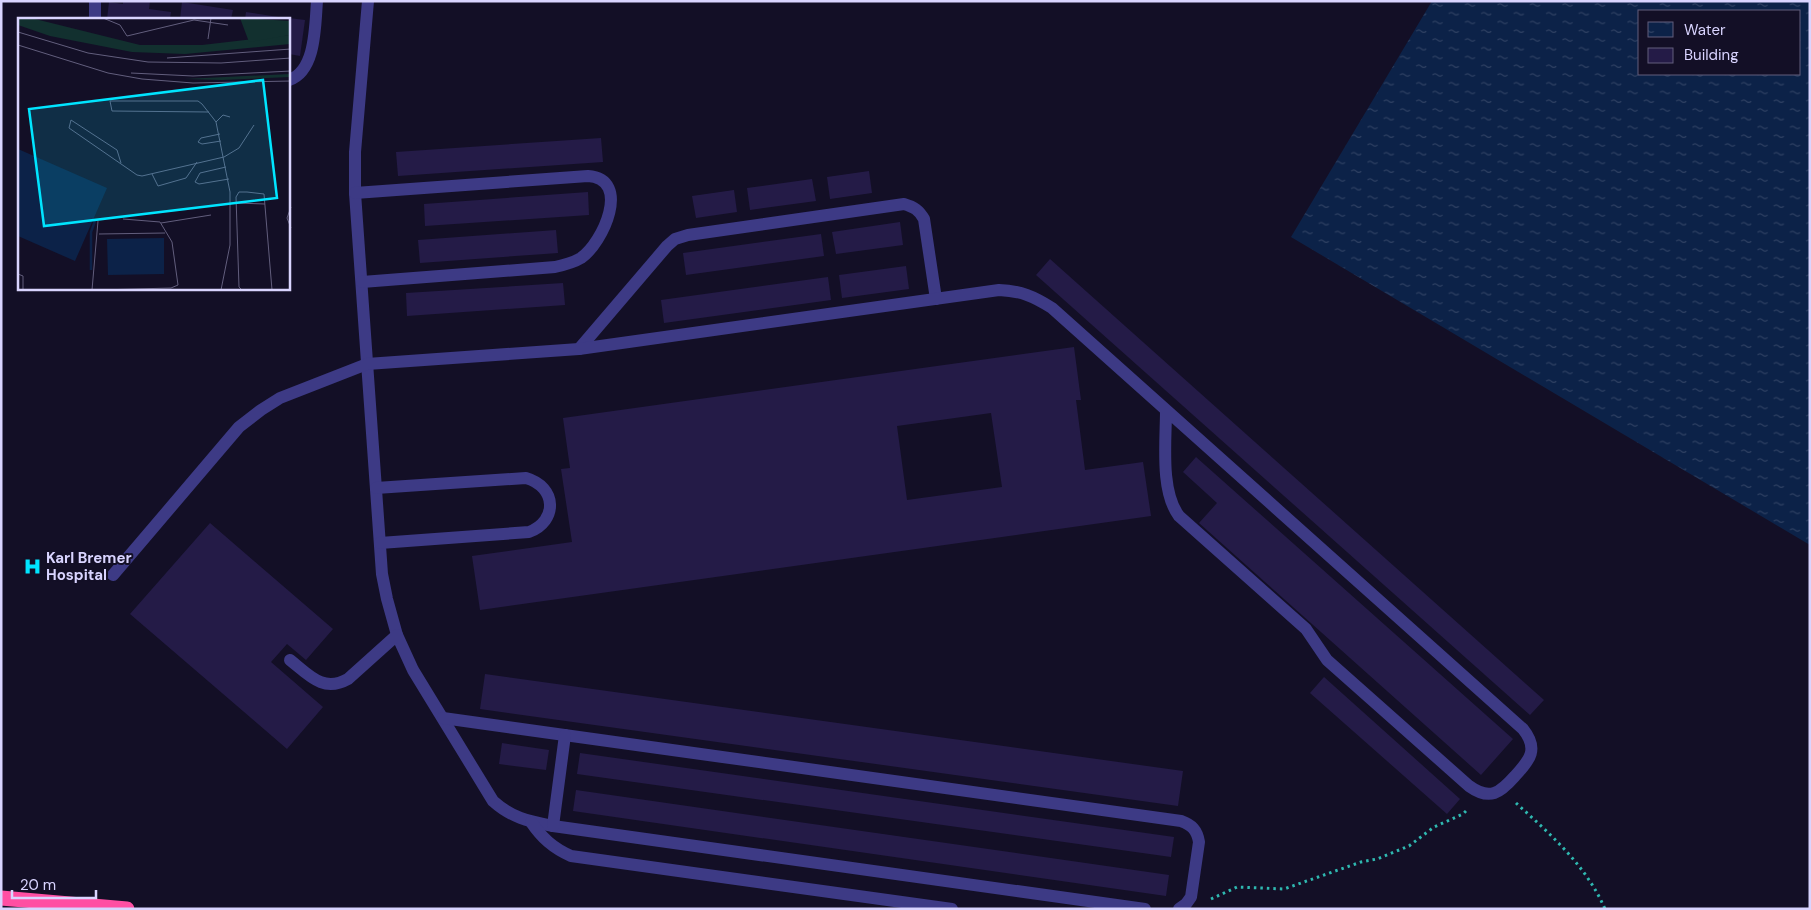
<svg xmlns="http://www.w3.org/2000/svg" width="1811" height="910" font-family="'DM Sans',sans-serif">
  <defs>
    <pattern id="water-ripples" width="26" height="14" patternUnits="userSpaceOnUse" patternTransform="scale(1.25)"><rect width="26" height="14" fill="#0c2248"/><path d="M2 4q2-2 4 0t4 0M15 11q2-2 4 0t4 0" fill="none" stroke="#2f4163"/></pattern>
  </defs>
  <rect width="100%" height="100%" fill="#130f26"/>
  <path fill="url(#water-ripples)" fill-rule="evenodd" d="M1432,1H1810V545L1291,237ZM1640,11H1800V74H1640Z"/>
  <g fill="#241b47" fill-rule="evenodd">
    <polygon points="123,1 150,1 149,9 171,12 170,19 107,19 109,2 123,4"/>
    <polygon points="182,2 233,10 231,19 180,19"/>
    <polygon points="246,12 285,18 285,19 245,19"/>
    <polygon points="289,18 305,20 300,56 289,54"/>
    <polygon points="601,138 603,162 398,176 396,152"/>
    <polygon points="869,171 872,193 830,199 827,177"/>
    <polygon points="812,179 816,201 750,210 747,188"/>
    <polygon points="734,190 737,212 696,218 692,196"/>
    <polygon points="588,192 589,215 425,226 424,204"/>
    <polygon points="900,222 903,245 836,254 832,232"/>
    <polygon points="556,230 558,253 420,263 418,240"/>
    <polygon points="821,234 824,256 686,275 683,253"/>
    <polygon points="1050,259 1544,700 1530,715 1036,275"/>
    <polygon points="906,266 909,289 842,298 839,275"/>
    <polygon points="828,277 831,300 664,323 661,300"/>
    <polygon points="563,283 565,305 407,316 406,293"/>
    <path d="M1074,347L1081,400H1076L1085,470L1143,462L1151,516L480,610L472,556L572,542L561,469L570,468L563,418ZM991,413L1002,487L907,500L897,426Z"/>
    <polygon points="1196,457 1513,739 1481,775 1199,523 1217,503 1183,472"/>
    <polygon points="210,523 333,629 306,660 287,644 271,662 323,707 287,749 130,614"/>
    <polygon points="485,674 1183,771 1178,806 480,709"/>
    <polygon points="1324,677 1460,799 1447,814 1310,693"/>
    <polygon points="502,743 549,750 546,770 499,764"/>
    <polygon points="580,753 1174,837 1171,857 577,774"/>
    <polygon points="576,790 1169,875 1166,896 573,811"/>
  </g>
  <g fill="none" stroke-linecap="round" stroke-linejoin="round">
    <g stroke="#2fb8b0" stroke-width="3" stroke-dasharray="2.5 4" stroke-linecap="butt">
      <path d="M1516,803C1550,834 1586,865 1605,909"/>
      <polyline points="1211,899 1237,887 1284,889 1361,862 1377,859 1409,846 1434,827 1463,814 1468,809"/>
    </g>
    <g stroke="#3d3a85" stroke-width="12">
      <path d="M368,1L355,152V193L382,574L387,599L397,635L413,670L493,801C512,818 528,821 553,826L1145,909"/>
      <polyline points="95,19 95,1"/>
      <path d="M289,80C316,71 315,26 317,1"/>
      <path d="M355,193L588,176C632,179 603,243 581,258C573,263 564,265 555,267L362,282"/>
      <path d="M579,349L667,246L675,239L688,235L904,204C914,207 919,210 924,219L936,299"/>
      <path d="M376,488L526,478C557,487 558,521 529,532L380,543"/>
      <path d="M113,575L239,427L261,410L280,398L367,364L579,349L999,290C1021,291 1033,296 1052,308L1523,729C1539,749 1530,760 1515,776C1500,793 1490,801 1469,786L1327,660L1306,629L1179,516C1160,491 1166,441 1166,410"/>
      <path d="M290,660C309,675 323,693 348,679L397,635"/>
      <path d="M443,718L1181,821C1192,825 1197,830 1199,842L1191,897L1186,904L1179,909"/>
      <path d="M531,822C542,838 553,848 571,856L952,909"/>
      <polyline points="553,826 565,735"/>
    </g>
    <polyline stroke="#ff4fa3" stroke-width="15" points="1,898 127,909"/>
  </g>
  <defs>
    <symbol id="hospital-bare" viewBox="-9 -9 18 18"><path d="M-5-5h3v3.5h4V-5h3V5h-3V1.5h-4V5h-3Z" fill="#00e5ff" stroke="#130f26" stroke-width="2.5" paint-order="stroke"/></symbol>
  </defs>
  <g fill-rule="evenodd">
    <use href="#hospital-bare" x="20" y="554" width="25" height="25"/>
  </g>
  <g text-anchor="middle" dominant-baseline="central" stroke-width="4" stroke-linejoin="round" paint-order="stroke">
    <g font-size="15" font-weight="bold" fill="#d9d4ff" stroke="#130f26" text-anchor="start">
      <text x="46" y="558">Karl Bremer<tspan x="46" dy="17">Hospital</tspan></text>
    </g>
  </g>
  <g transform="translate(18 18)">
    <rect width="272" height="272" fill="#130f26"/>
    <path d="M0,0H13L122,27H184L272,17V26L167,36L114,34L32,18L0,7ZM272,56V59L204,62L166,61Z" fill="#12302f"/>
    <path d="M222,0L272,3V17L231,24Z" fill="#12302f"/>
    <path d="M0,131L89,170L57,243L0,218ZM146,220V256L90,257L89,221Z" fill="#0c2248"/>
    <path fill="none" stroke="#0c2248" stroke-width="2.5" d="M73,252V214L77,203"/>
    <path fill="none" stroke="#625e7d" stroke-width="1" d="M85,0L102,7L109,18L176,2L210,7M0,14L70,35L130,44L203,45L273,40M190,21L193,0M0,27L90,55L124,61L175,65L273,63M149,40L273,31M113,55L175,58L273,53M191,94L94,93L92,83H180L184,86L195,100L198,104L212,174V227L203,272M198,104L205,97L212,99M202,116L183,120L180,124L184,126L203,123M103,145L99,132L53,102L51,110L119,157L124,158L206,139L221,130L236,107M208,149L182,155L177,164L181,166L211,161M134,156L140,168L168,160L179,144M218,185L247,186M273,189L269,200L273,210M143,205L193,197M81,216L147,215M0,256L5,258V272M74,272L80,203M81,272L153,270L160,267L154,224L142,204L105,201M224,272L221,269L218,179L221,174H229L246,176L254,272"/>
    <path fill="#00e5ff" fill-opacity="0.15" stroke="#00e5ff" stroke-width="2.5" d="M245,62L259,180L26,208L11,91Z"/>
    <rect width="272" height="272" fill="none" stroke="#d9d4ff" stroke-width="2.5"/>
  </g>
  <rect width="1811" height="910" fill="none" stroke="#d9d4ff" stroke-width="5"/>
  <rect x="1638" y="10" width="162" height="65" fill="#130f26" stroke="#625e7d"/>
  <rect x="1648" y="22" width="25" height="15" fill="url(#water-ripples)" stroke="#625e7d"/>
  <text x="1684" y="35" font-size="15" fill="#d9d4ff">Water</text>
  <rect x="1648" y="48" width="25" height="15" fill="#241b47" stroke="#625e7d"/>
  <text x="1684" y="60" font-size="15" fill="#d9d4ff">Building</text>
  <path d="M12 890v8h84v-8" fill="none" stroke="#d9d4ff" stroke-width="2.5"/>
  <text x="20" y="890" font-size="15" fill="#d9d4ff" stroke="#130f26" stroke-width="4" paint-order="stroke">20 m</text>
</svg>
